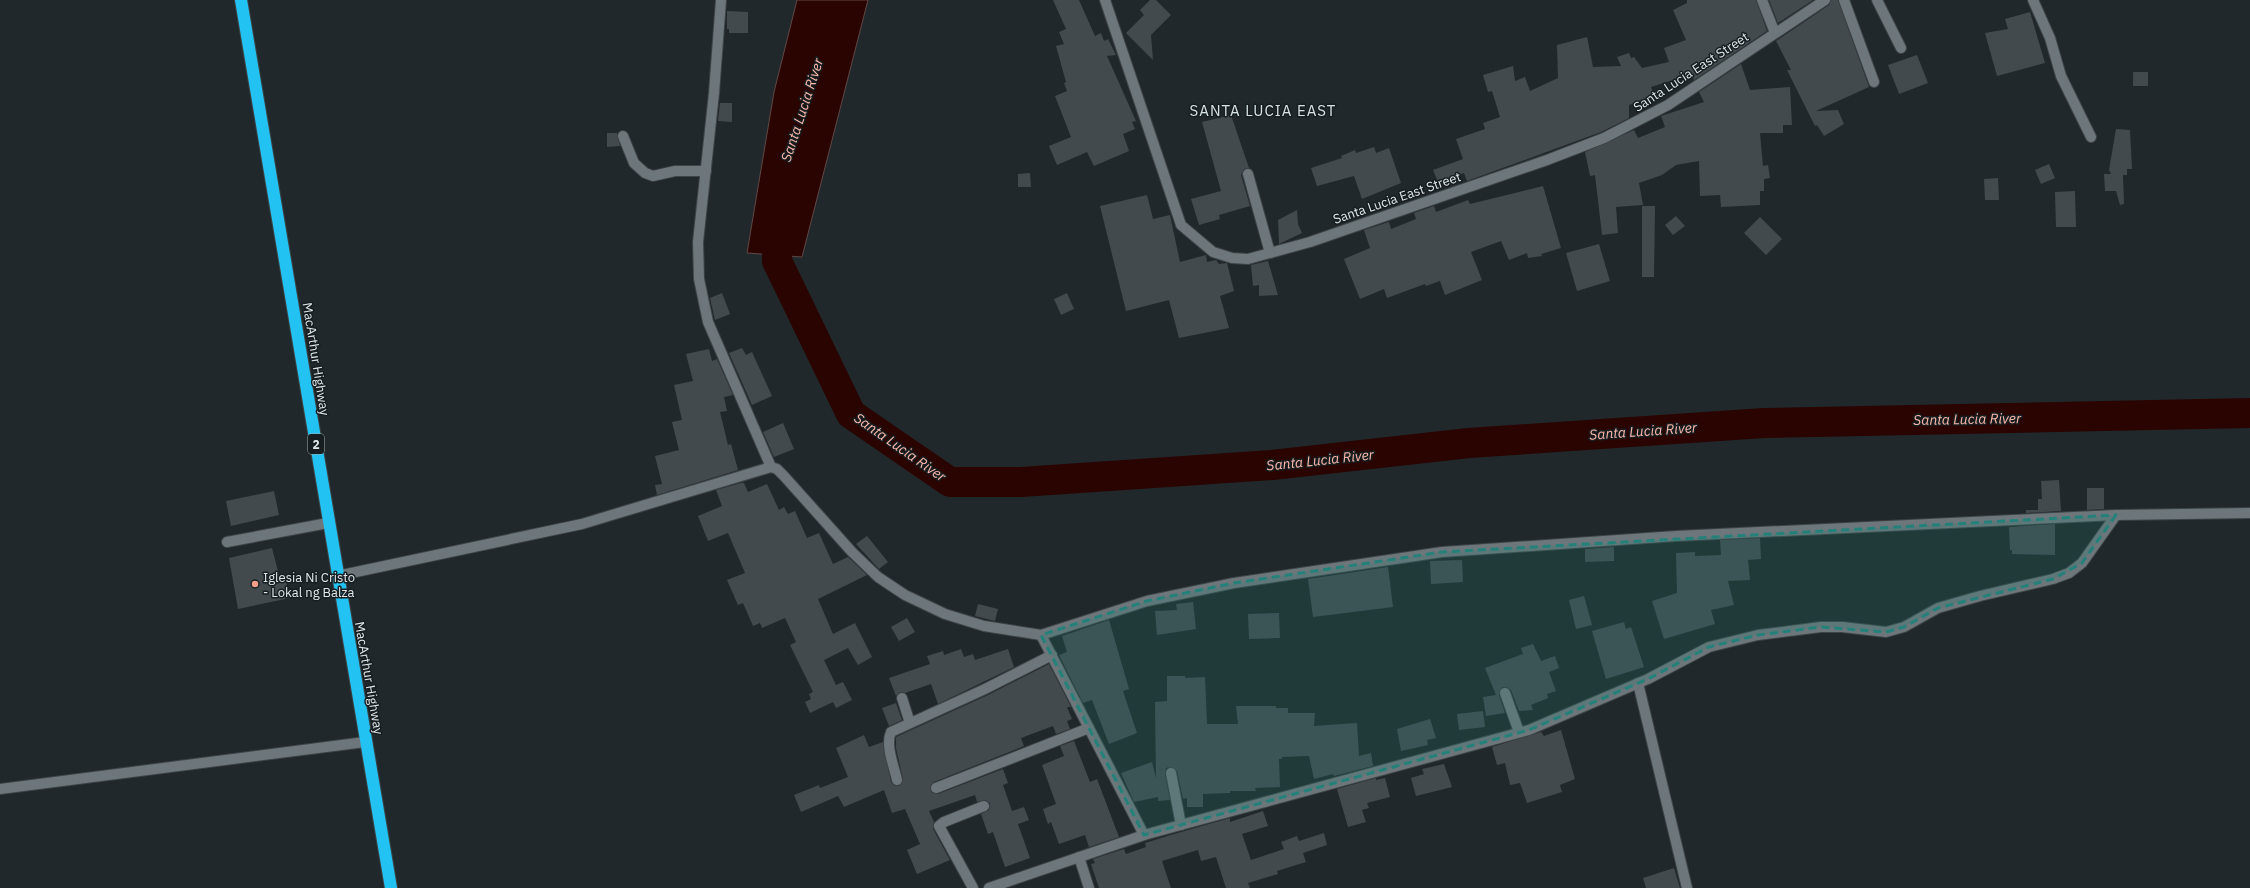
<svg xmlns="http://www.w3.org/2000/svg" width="2250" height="888" font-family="'IBM Plex Sans',sans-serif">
  <rect width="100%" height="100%" fill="#20282b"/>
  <polygon fill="#2a0401" stroke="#614847" points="797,0 868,0 802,257 747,253 774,92"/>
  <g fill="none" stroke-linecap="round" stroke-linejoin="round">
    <polyline stroke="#2a0401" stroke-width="30" points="778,213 777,261 851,414 950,482 1021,482 1272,465 1469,443 1764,423 2250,413"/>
  </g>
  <g fill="#424a4e">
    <polygon points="1053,0 1079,0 1095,36 1101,33 1104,41 1108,39 1116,55 1107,56 1136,121 1132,122 1135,129 1123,134 1129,151 1094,166 1087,152 1057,165 1049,146 1071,137 1055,96 1067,91 1064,83 1066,82 1056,46 1064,44 1059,32 1066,29"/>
    <polygon points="1150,0 1156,0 1171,15 1151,35 1153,60 1126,33 1144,15 1140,10"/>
    <polygon points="1687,0 1756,0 1767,31 1694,80 1692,74 1651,87 1654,95 1629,105 1629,118 1601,132 1467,181 1464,173 1438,182 1433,170 1463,159 1456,139 1485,129 1483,123 1500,117 1492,91 1488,92 1483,75 1513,66 1515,81 1525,77 1530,91 1558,78 1557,45 1587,37 1593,67 1621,66 1617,57 1629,53 1631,58 1634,57 1642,68 1669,62 1664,48 1686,40 1673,10 1687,3"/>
    <polygon points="1769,0 1813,0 1778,23"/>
    <polygon points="1831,0 1838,0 1869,87 1816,111 1838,110 1844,124 1824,136 1817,125 1815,126 1787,70 1791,70 1776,41 1829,5"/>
    <polygon points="727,11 748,12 748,33 729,33 729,29 727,29"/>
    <polygon points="2030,12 2045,63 1997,76 1985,33 2008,29 2005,19"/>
    <polygon points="1917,55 1928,83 1899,94 1888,65"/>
    <polygon points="1741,64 1750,90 1790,87 1792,125 1783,125 1783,133 1760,133 1763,166 1768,165 1770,178 1764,179 1764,191 1760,191 1760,205 1721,207 1720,195 1700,196 1699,161 1676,165 1662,175 1639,183 1643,205 1616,207 1618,233 1602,235 1595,175 1590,176 1585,152 1634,130 1638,138 1665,127 1661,116 1704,102 1699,92"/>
    <rect x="2133" y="72" width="15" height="14"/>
    <polygon points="720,103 732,103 732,122 718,121"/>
    <polygon points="1231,115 1249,168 1244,169 1241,175 1250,206 1219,215 1220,219 1199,225 1191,199 1221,191 1202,122"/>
    <polygon points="2116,129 2130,130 2132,169 2127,169 2127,175 2123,175 2124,204 2120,205 2116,191 2105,191 2104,174 2111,174 2109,170"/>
    <polygon points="607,133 617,133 620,146 607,147"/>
    <polygon points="1374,147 1376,153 1389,148 1401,183 1362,199 1354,176 1317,186 1311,168 1342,158 1341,156 1355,150 1356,153"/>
    <polygon points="2049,164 2055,178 2041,184 2035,170"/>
    <polygon points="1030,173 1031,187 1018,187 1018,174"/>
    <polygon points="1998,178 1999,200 1985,200 1984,179"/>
    <polygon points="1543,186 1561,248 1541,254 1542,256 1528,258 1527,253 1509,260 1501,241 1471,252 1482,280 1445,295 1440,281 1426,286 1425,284 1387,298 1384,289 1360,299 1344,259 1370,248 1364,230 1389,222 1391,229 1416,219 1414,213 1434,206 1436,212 1468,200 1470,204"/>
    <polygon points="2075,191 2076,227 2056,227 2055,192"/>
    <polygon points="1147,195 1153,219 1170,215 1180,262 1206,255 1207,262 1216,260 1219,264 1227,263 1234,291 1220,296 1229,328 1179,338 1169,300 1126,311 1100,206"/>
    <polygon points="1642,206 1655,206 1654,277 1642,277"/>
    <polygon points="1297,210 1298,224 1302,233 1279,244 1278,220"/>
    <polygon points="1676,216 1685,226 1673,235 1665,225"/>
    <polygon points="1760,217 1782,239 1766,255 1744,233"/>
    <polygon points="1599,244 1610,281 1577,291 1566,253"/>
    <polygon points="1268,261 1278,295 1259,296 1259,285 1253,286 1251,265"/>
    <polygon points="722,293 730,314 715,320 710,298"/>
    <polygon points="1067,293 1074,309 1061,315 1054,299"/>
    <polygon points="742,348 746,355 752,352 772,396 752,405 729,353"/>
    <polygon points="709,349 712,361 717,359 733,395 724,397 727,411 720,412 728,445 731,444 738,470 657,495 655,485 662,484 655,456 679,450 672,422 682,420 674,385 693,381 686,354"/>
    <polygon points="783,423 794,449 774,457 763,432"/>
    <polygon points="2059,480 2061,511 2026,513 2026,510 2038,510 2038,499 2042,499 2041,481"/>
    <polygon points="741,483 744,483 748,492 767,484 779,510 784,507 788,514 795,511 807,538 819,533 833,564 848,557 867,575 818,599 833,634 855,623 872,657 858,665 848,648 824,660 836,685 843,682 852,700 836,708 833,702 810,713 805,702 811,699 809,694 813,692 790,645 796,642 785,618 762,628 760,623 753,626 743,603 738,605 727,580 745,573 728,533 708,541 698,516 722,506 716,490"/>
    <polygon points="2087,488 2104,488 2104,509 2087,510"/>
    <polygon points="274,491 279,515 231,526 226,501"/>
    <polygon points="2055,524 2055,555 2012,554 2012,550 2010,550 2009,527"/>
    <polygon points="867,536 888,562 879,569 856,544"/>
    <polygon points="1760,538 1761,559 1748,560 1750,580 1728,581 1734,605 1711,610 1715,624 1664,639 1652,601 1677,593 1676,553 1695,552 1695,556 1721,555 1720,540"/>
    <polygon points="1614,547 1614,561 1585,562 1585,549"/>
    <polygon points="272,548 279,575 284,574 290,598 238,609 229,558"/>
    <polygon points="1462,560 1463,582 1431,584 1430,561"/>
    <polygon points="1388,567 1393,607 1313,617 1308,579"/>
    <polygon points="1584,596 1592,625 1576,629 1569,600"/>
    <polygon points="1193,602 1196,629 1157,635 1155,611 1177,610 1176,604"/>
    <polygon points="978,604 998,609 995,621 975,616"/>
    <polygon points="1279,613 1280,638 1249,639 1248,614"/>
    <polygon points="907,618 915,632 899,641 891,627"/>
    <polygon points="1109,620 1129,689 1123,691 1137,733 1109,744 1092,700 1083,703 1059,655 1067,652 1062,636"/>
    <polygon points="1624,622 1626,629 1631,627 1644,667 1606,679 1592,631"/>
    <polygon points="1533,644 1541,661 1555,656 1559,668 1549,672 1556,691 1547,694 1548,698 1531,705 1533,710 1519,711 1511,690 1507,687 1502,687 1499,695 1505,713 1486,716 1483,697 1496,695 1485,668 1523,654 1521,648"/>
    <polygon points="961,649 964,657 973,654 975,660 1008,649 1014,667 938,704 931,684 905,693 900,692 896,696 889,678 930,664 927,656 943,651 944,655"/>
    <polygon points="1049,664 1071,707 1067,707 1072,719 1067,721 1070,729 1056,734 1053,726 1021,738 1024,746 934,782 930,787 932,793 938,794 1003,769 1008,783 1003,785 1012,811 1024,807 1029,820 1018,824 1030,858 1005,867 993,832 988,834 981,814 989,810 990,803 985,800 977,802 975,795 929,811 934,822 933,829 950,860 917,874 907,850 920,844 905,809 892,813 884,790 844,807 838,796 801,812 794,795 819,785 820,788 848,777 836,748 864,735 869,747 883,742 891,782 895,786 899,786 903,779 896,748 896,737 988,695"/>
    <polygon points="1167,676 1185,676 1185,678 1205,677 1207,724 1238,724 1236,706 1276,706 1276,708 1288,708 1288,713 1315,713 1314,726 1357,723 1359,756 1371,753 1373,766 1334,776 1333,774 1314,779 1309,756 1282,757 1282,759 1279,759 1280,787 1255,788 1256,791 1230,791 1230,793 1203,794 1203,807 1187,807 1187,798 1183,799 1177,771 1170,767 1166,768 1165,774 1170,800 1158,801 1158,797 1134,802 1121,773 1152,762 1156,778 1155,702 1167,701"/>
    <polygon points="896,703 902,720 889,726 882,708"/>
    <polygon points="1483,711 1485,727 1459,730 1457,714"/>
    <polygon points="1430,719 1436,738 1427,740 1428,745 1401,751 1397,729"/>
    <polygon points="1561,730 1575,779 1560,785 1562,792 1527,803 1520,783 1510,785 1505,763 1497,765 1492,747 1541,732 1544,736"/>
    <polygon points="1074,741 1090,782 1097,779 1119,837 1089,847 1085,835 1059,844 1051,822 1048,824 1043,809 1056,804 1042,765 1064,756 1060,746"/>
    <polygon points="1444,764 1452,787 1416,796 1411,778 1424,774 1422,769"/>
    <polygon points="1376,778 1376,780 1385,778 1390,797 1367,803 1369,808 1362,810 1366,822 1348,827 1337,789"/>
    <polygon points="1263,811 1268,826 1242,834 1251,860 1284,849 1281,842 1297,836 1299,841 1324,833 1327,845 1303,853 1306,862 1277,871 1278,874 1248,883 1250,888 1226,888 1216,857 1201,861 1198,850 1162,861 1171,888 1099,888 1091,864 1095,863 1093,859 1124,849 1126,854 1146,847 1145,843 1174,834 1230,818 1230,822"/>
    <polygon points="1674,868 1680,888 1646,888 1643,878"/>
  </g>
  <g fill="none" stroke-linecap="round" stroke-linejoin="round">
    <defs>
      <g id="minor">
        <polyline points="721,0 714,93 698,242 699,279 708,322 771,467"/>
        <polyline points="1105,0 1181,225 1213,252 1232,258 1248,259 1310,242 1547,160 1604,138 1668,105 1825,0"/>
        <polyline points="1762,0 1775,33"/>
        <polyline points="1844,0 1874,82"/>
        <polyline points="1877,0 1901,48"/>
        <polyline points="2033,0 2050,38 2061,76 2091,137"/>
        <polyline points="623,136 634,163 645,173 653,176 675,171 706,171"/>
        <polyline points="1248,174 1270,253"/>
        <polyline points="227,542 328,523"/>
        <polyline points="337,576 582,524 771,467 777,469 784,476 852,552 878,577 905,595 945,614 984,626 1041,635 1147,601 1234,583 1442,552 1676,536 2116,515 2250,513"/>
        <polyline points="1041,635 1144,835"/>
        <polyline points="1638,683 1687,888"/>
        <polyline points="1505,693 1519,732"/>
        <polyline points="902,698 910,723"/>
        <polyline points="1171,773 1181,825"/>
        <path d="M897,780C894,766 885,745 891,732L985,689L1052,655"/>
        <polyline points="936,788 1089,728"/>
        <polyline points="0,789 365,742"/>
        <polyline points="1079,857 1089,888"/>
        <polyline points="973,888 939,826 944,822 984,806"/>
        <polyline points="989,888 1144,835 1529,730 1648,679 1709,647 1758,635 1821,627 1842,627 1886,632 1904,627 1938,608 1980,596 2053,579 2069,573 2082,563 2116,515"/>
      </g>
      <polyline id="highway" points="241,0 391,888"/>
    </defs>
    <use href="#minor" stroke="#3d4447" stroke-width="12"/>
    <use href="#highway" stroke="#3d4447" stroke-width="14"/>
    <use href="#minor" stroke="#6d767a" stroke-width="10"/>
    <use href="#highway" stroke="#22c2f2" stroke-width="12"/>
  </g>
  <path fill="#24817a" fill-opacity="0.2" stroke="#24817a" stroke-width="3" stroke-dasharray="8 5" stroke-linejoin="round" d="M2116,515L2082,563L2053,579L1938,608L1904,627L1886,632L1821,627L1758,635L1709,647L1648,679L1529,730L1144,835L1041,635L1147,601L1234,583L1442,552Z"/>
  <circle fill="#f49d8b" stroke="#171e22" stroke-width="1.5" cx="255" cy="584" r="4"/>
  <g text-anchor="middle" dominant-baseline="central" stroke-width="3" stroke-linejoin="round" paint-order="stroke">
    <rect fill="#171e22" stroke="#a5abad" stroke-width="1" x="308" y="434" width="16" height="20" rx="3"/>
    <g font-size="12" font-weight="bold" fill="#e2e7e9">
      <text x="316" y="444">2</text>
    </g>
    <g font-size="13" fill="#e2e7e9" stroke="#171e22">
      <text transform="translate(1691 72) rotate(-33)">Santa Lucia East Street</text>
      <text transform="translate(1397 198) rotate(-19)">Santa Lucia East Street</text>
      <text transform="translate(316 359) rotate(81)">MacArthur Highway</text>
      <text transform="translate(369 678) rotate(80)">MacArthur Highway</text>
    </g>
    <g font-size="13" fill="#e2e7e9" stroke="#171e22" text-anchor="start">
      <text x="263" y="577">Iglesia Ni Cristo<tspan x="263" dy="15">- Lokal ng Balza</tspan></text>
    </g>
    <g font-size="14" font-style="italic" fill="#feb8a9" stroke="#171e22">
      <text transform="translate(802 110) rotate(-72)">Santa Lucia River</text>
      <text transform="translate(1967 419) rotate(-1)">Santa Lucia River</text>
      <text transform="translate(1643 431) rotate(-4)">Santa Lucia River</text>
      <text transform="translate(900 447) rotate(35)">Santa Lucia River</text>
      <text transform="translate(1320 460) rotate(-6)">Santa Lucia River</text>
    </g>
    <g font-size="15" letter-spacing="1" fill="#d7e2e6" stroke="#171e22">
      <text x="1263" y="110">SANTA LUCIA EAST</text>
    </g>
  </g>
</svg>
